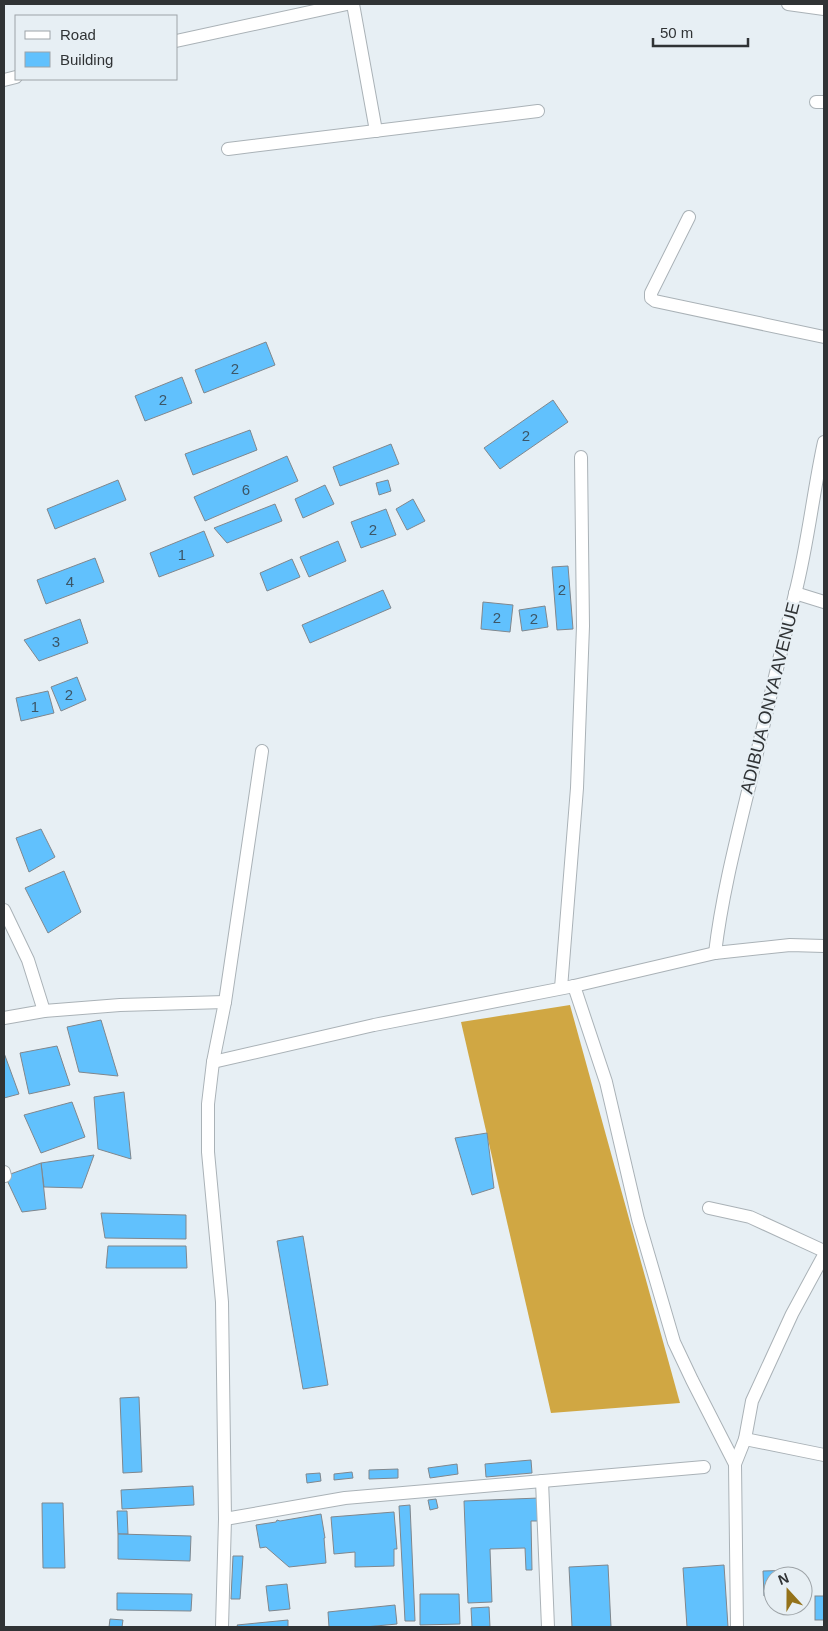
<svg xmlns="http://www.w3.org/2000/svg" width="828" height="1631" font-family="Helvetica,sans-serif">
  <rect width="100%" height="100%" fill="#e7eff4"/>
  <polygon fill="#d0a743" points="570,1005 680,1403 551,1413 461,1022"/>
  <g fill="#61c1fd" stroke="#80878d">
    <polygon points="266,342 275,365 204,393 195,370"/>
    <polygon points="182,377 192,403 145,421 135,396"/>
    <polygon points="553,400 568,422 500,469 484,448"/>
    <polygon points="250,430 257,450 193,475 185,454"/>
    <polygon points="391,444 399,464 340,486 333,467"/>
    <polygon points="287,456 298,481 205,521 194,497"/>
    <polygon points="118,480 126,500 55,529 47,509"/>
    <polygon points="388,480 391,491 379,495 376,483"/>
    <polygon points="325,485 334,504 303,518 295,499"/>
    <polygon points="413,499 425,521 407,530 396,509"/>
    <polygon points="275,504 282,521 227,543 214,528"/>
    <polygon points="386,509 396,535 361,548 351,522"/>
    <polygon points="204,531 214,556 159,577 150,553"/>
    <polygon points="338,541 346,561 309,577 300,557"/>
    <polygon points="95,558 104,582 46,604 37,580"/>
    <polygon points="292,559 300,577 267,591 260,573"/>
    <polygon points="568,566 573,629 557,630 552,567"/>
    <polygon points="383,590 391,608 310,643 302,625"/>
    <polygon points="483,602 513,605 510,632 481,629"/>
    <polygon points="545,606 548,627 522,631 519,610"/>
    <polygon points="80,619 88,643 39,661 24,640"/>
    <polygon points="77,677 86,700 61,711 51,687"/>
    <polygon points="48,691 54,713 21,721 16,698"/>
    <polygon points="41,829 55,857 29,872 16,838"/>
    <polygon points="64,871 81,912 48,933 25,888"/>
    <polygon points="101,1020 118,1076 79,1072 67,1027"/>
    <polygon points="57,1046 70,1085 29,1094 20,1053"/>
    <polygon points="4,1053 19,1094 4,1098"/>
    <polygon points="124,1092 131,1159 98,1149 94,1097"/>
    <polygon points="72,1102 85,1137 41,1153 24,1115"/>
    <polygon points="487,1133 494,1188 472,1195 455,1138"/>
    <polygon points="94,1155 82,1188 44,1187 41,1163"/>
    <polygon points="41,1163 46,1209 22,1212 5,1176"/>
    <polygon points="101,1213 186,1215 186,1239 105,1238"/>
    <polygon points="303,1236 328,1385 303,1389 277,1241"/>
    <polygon points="108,1246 186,1246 187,1268 106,1268"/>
    <polygon points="139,1397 142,1472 123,1473 120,1398"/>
    <polygon points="531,1460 532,1473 486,1477 485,1464"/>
    <polygon points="457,1464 458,1474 430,1478 428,1468"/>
    <polygon points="398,1469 398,1478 369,1479 369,1470"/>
    <polygon points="352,1472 353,1478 334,1480 334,1474"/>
    <polygon points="320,1473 321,1481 307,1483 306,1474"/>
    <polygon points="193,1486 194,1505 122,1509 121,1490"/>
    <polygon points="539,1498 540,1521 531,1521 532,1570 526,1570 525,1548 490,1549 492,1602 468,1603 464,1501"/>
    <polygon points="436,1499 438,1508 430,1510 428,1500"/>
    <polygon points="42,1503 63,1503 65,1568 43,1568"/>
    <polygon points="410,1505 415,1621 405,1621 399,1506"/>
    <polygon points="117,1511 127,1511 128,1534 118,1534"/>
    <polygon points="394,1512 397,1549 394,1549 394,1566 355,1567 355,1552 334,1554 331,1517"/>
    <polygon points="321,1514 325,1538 324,1538 326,1563 289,1567 266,1547 260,1548 256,1525 276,1522 277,1520 280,1521"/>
    <polygon points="118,1534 191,1536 190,1561 118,1559"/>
    <polygon points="233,1556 243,1556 240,1599 231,1599"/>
    <polygon points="608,1565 611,1627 572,1627 569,1567"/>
    <polygon points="724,1565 728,1627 687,1627 683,1568"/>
    <polygon points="798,1570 798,1576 773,1576 773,1596 764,1596 763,1571"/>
    <polygon points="287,1584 290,1609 269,1611 266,1586"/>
    <polygon points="117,1593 192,1594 191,1611 117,1610"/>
    <polygon points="420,1594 459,1594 460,1624 420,1625"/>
    <rect x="815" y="1596" width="9" height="24"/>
    <polygon points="395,1605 397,1624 365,1627 329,1627 328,1612"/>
    <polygon points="489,1607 490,1627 472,1627 471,1608"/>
    <polygon points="110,1619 123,1620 122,1627 109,1627"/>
    <polygon points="288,1620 288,1627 238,1627 237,1625"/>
  </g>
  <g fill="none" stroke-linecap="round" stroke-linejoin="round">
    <defs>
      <g id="street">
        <polyline points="353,4 376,131"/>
        <polyline points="788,4 824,9"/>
        <polyline points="176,41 347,4"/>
        <polyline points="4,80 16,77"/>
        <polyline points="816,102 824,102"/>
        <polyline points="228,149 538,111"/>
        <polyline points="689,217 651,293 651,298 655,301 824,337"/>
        <polyline points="795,593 824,602"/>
        <polyline points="4,910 28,960 44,1011"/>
        <path d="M715,953C722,894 737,837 751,779C765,717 780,656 795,594C808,544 813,492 824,442"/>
        <polyline points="574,986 606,1082 638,1219 674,1342 692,1380 735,1464"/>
        <polyline points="561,988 577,788 583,626 581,457"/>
        <polyline points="4,1018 44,1011 120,1005 225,1002"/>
        <polyline points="213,1062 374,1025 574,986 715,953 790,945 824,946"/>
        <polyline points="4,1172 5,1176"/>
        <polyline points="709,1208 750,1217 824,1251"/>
        <polyline points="745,1439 824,1455"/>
        <polyline points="542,1481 548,1627"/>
        <polyline points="225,1519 345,1498 704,1467"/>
        <polyline points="222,1627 225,1519 222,1302 208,1152 208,1104 213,1062 225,1002 262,751"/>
        <polyline points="737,1627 735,1464 745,1439 752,1401 792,1314 824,1255"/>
      </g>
    </defs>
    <use href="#street" stroke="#aab2b7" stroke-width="14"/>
    <use href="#street" stroke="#fff" stroke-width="12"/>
  </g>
  <g text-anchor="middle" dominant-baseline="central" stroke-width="4.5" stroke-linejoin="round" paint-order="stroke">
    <g font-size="15" fill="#3c5667">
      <text x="235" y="368">2</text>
      <text x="163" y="399">2</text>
      <text x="526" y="435">2</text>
      <text x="246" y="489">6</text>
      <text x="373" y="529">2</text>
      <text x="182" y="554">1</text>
      <text x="70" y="581">4</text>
      <text x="562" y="589">2</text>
      <text x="497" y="617">2</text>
      <text x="534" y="618">2</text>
      <text x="56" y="641">3</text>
      <text x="69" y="694">2</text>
      <text x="35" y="706">1</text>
    </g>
    <g font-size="18" fill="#303335" stroke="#e7eff4">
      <text transform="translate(770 698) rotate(-76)">ADIBUA ONYA AVENUE</text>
    </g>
  </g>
  <rect width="828" height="1631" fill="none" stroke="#303335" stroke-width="10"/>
  <rect x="15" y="15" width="162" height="65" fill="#e7eff4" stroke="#9ea4a8"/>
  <rect x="25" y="31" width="25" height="8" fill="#ffffff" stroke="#9ea4a8"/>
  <text x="60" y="40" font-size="15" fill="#303335">Road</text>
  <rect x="25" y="52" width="25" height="15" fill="#61c1fd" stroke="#9ea4a8"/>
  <text x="60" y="65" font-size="15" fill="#303335">Building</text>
  <g transform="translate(788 1591) rotate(339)"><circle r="24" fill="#e7eff4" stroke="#9ea4a8"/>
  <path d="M0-4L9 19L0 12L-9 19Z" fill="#94721a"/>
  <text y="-8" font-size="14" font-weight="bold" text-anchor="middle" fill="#303335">N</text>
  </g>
  <path d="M653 38v8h95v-8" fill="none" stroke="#303335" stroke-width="2.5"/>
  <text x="660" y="38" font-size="15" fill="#303335" stroke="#e7eff4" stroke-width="4" paint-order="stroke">50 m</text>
</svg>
